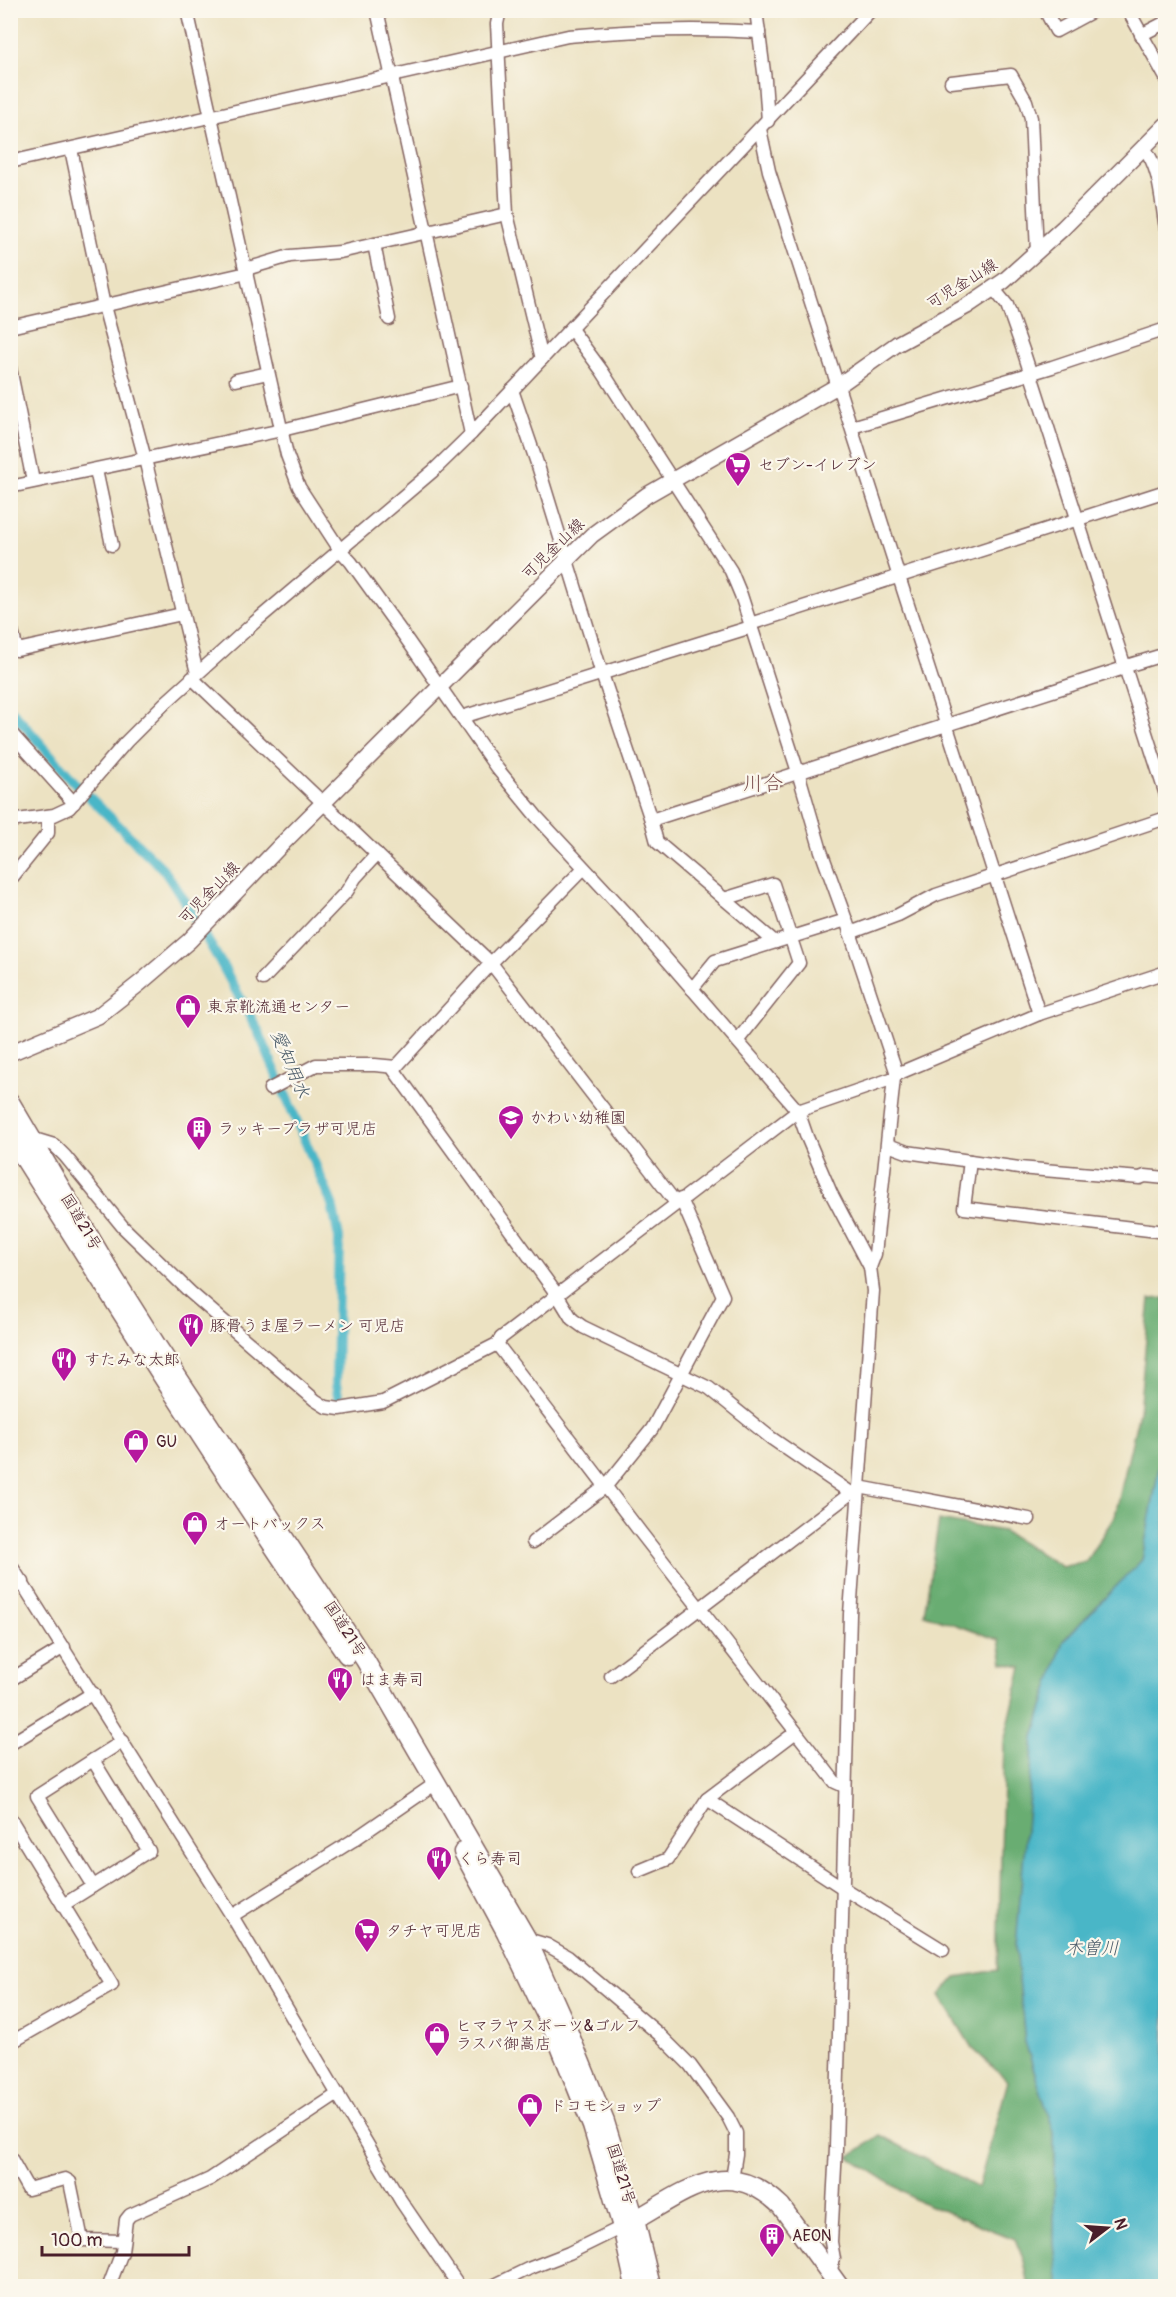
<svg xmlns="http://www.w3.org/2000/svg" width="1176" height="2297" font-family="Pangolin,'Klee One',sans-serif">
  <rect width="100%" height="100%" fill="#fbf7ec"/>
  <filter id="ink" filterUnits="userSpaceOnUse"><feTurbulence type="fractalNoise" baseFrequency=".0167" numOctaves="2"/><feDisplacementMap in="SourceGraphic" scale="12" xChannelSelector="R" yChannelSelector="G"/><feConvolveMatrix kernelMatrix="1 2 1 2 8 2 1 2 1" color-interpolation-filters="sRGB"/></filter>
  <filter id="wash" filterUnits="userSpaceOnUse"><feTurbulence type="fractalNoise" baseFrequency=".008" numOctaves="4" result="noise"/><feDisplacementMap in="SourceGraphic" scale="24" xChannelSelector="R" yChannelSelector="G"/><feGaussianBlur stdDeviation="1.35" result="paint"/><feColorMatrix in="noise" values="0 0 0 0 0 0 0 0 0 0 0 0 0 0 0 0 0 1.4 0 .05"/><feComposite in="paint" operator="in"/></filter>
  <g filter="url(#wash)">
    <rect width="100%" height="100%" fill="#ece2c2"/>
    <polygon fill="#69ad72" stroke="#5a664e" stroke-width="1.5" points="1165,1298 1165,1435 1142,1560 1063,1641 1034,1737 1016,1946 1025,2042 1054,2132 1054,2244 1059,2286 1029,2286 1024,2261 1015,2239 916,2200 849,2157 880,2135 978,2188 1008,2081 972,2048 940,1995 956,1977 998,1970 1004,1742 1022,1667 1003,1663 999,1640 924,1614 939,1520 1003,1531 1062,1567 1086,1561 1115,1516 1139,1412 1150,1299"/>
    <polygon fill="#4ab6c7" stroke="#4a6a79" stroke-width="1.5" points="1165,1435 1165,2286 1059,2286 1054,2244 1054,2132 1025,2042 1016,1946 1034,1737 1063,1641 1142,1560"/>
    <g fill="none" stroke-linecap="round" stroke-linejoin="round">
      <polyline stroke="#4ab6c7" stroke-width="10" points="10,709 77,785 163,869 179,892 221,963 259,1033 332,1204 339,1238 336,1384 339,1402"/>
    </g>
  </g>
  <g filter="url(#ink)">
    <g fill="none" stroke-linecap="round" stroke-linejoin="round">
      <defs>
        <g id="minor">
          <polyline points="187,10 287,455 299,487 340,550 351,562 403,634 496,767 537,817 629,916 798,1111 807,1137 831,1193 870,1267 873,1291 850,1614 836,2148 831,2242 834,2259 830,2272"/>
          <polyline points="377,10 471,434"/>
          <polyline points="500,10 497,24 507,214 542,359"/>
          <polyline points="756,10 765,80 768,121"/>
          <polyline points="1045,10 1056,31 1095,10"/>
          <polyline points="1128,10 1166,78"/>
          <polyline points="1141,35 1166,22"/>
          <polyline points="951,82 1011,75 1026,101 1031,118 1037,253"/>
          <polyline points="760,129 769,171 1039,1014"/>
          <path d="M1143,147C1161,167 1161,203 1166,228"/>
          <polyline points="71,149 104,306 145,459 197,673"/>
          <path d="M10,162L568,36C633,30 694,28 759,32"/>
          <polyline points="374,244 389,319"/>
          <polyline points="246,269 290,256 340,252 507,214"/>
          <polyline points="993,288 1007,305 1024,353 1166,795"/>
          <polyline points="10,327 247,273"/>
          <polyline points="571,329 602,371 731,571 741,595 798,772 821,851 846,920 897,1074"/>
          <polyline points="10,368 33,481"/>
          <polyline points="236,380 268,373"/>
          <polyline points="512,390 539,469 602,674 651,820 1124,668"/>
          <polyline points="852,427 1052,367 1166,329"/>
          <polyline points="96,470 112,545"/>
          <polyline points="10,487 282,430 461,386"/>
          <polyline points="10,624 17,650 182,614"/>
          <polyline points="750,624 1166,491"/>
          <polyline points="1123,667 1166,654"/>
          <polyline points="192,678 491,963 676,1203"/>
          <polyline points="462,717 751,627"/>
          <polyline points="10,732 74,803"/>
          <polyline points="651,820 657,842 775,942"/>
          <polyline points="10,821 54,815 69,808 126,742 165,703 255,622 433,471 471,434 871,10"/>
          <polyline points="10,880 48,833 48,816"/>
          <polyline points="724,899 773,884 799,963 738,1040"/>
          <polyline points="850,933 898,915 936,895 1166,818"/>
          <polyline points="263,979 347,891 355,878 377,854"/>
          <polyline points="692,989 715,961 846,920"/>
          <polyline points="396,1067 394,1070 558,1296 572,1319 583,1327 709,1388 771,1438 851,1493 858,1494"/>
          <polyline points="270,1089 316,1065 375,1065 396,1067 491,963 583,869"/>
          <polyline points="31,1138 54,1145 65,1156 123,1227 190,1292 315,1400 326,1407 340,1409 383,1402 497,1344 501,1338 798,1111 894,1078 897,1074 1039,1014 1166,972"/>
          <polyline points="888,1145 907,1152 970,1161 964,1208 1166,1232"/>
          <polyline points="970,1161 1019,1168 1140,1178 1145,1176 1166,1178"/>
          <polyline points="870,1267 875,1254 894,1078"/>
          <polyline points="497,1344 641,1533 835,1782 844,1786"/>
          <polyline points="859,1487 1029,1519"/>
          <polyline points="533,1542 606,1486 652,1429 723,1296 681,1199"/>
          <polyline points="10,1564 232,1916 401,2201 459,2286"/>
          <polyline points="10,1590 23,1582"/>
          <polyline points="611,1676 851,1493"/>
          <polyline points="10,1680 64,1647"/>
          <polyline points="10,1744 93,1693"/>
          <polyline points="707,1799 843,1888 943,1950"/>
          <polyline points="10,1818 112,1985 10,2043"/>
          <polyline points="639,1871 668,1859 707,1799 796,1732"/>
          <polyline points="93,1886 37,1796 93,1760"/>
          <polyline points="63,1905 149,1851 93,1760 123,1741"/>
          <polyline points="232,1916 352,1841 429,1788"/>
          <polyline points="527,1939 547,1945 568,1957 660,2035 690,2065 728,2117 736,2133 736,2154 732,2179"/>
          <polyline points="10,2157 28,2189 65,2179 70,2182 82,2240 123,2241"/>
          <polyline points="109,2286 122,2252 126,2220 130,2215 210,2179 338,2094"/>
          <polyline points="493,2286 528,2269 569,2253 622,2227"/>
        </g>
        <polyline id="major" points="10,1053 98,1016 140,983 189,941 282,844 592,535 647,495 839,385 897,344 967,306 1004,281 1063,228 1166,125"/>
        <g id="highway">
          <polyline points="10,1102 114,1278 157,1346 365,1660 527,1939 568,2031 605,2122 635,2220 651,2286"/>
          <path d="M10,1136C120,1311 230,1485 347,1655"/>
          <polyline points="463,1852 506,1932 556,2036 592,2126 622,2227 635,2286"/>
          <path d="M626,2225C681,2196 724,2151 781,2206L839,2286"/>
        </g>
      </defs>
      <use href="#minor" stroke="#836360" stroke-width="15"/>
      <use href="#major" stroke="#836360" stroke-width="18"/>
      <use href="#highway" stroke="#836360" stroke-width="21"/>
      <use href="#minor" stroke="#fff" stroke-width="12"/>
      <use href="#major" stroke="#fff" stroke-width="15"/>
      <use href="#highway" stroke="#fff" stroke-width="18"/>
    </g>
  </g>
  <defs>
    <symbol id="supermarket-pin" viewBox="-11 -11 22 30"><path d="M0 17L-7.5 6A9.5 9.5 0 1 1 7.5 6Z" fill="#b5179e" stroke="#fbf7ec"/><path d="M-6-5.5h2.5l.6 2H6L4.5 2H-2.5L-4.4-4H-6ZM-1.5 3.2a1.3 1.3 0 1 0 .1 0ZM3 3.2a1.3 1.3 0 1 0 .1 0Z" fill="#fff"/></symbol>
    <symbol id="shop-pin" viewBox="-11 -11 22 30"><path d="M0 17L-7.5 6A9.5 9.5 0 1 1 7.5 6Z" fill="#b5179e" stroke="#fbf7ec"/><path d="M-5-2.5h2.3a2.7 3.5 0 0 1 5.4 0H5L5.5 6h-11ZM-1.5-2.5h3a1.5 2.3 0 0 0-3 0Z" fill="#fff"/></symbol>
    <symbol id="school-pin" viewBox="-11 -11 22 30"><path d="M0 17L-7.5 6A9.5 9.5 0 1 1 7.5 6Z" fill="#b5179e" stroke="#fbf7ec"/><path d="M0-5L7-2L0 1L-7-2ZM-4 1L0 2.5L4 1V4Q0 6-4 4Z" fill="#fff"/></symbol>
    <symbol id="building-pin" viewBox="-11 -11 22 30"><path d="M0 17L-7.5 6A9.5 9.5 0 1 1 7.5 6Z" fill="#b5179e" stroke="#fbf7ec"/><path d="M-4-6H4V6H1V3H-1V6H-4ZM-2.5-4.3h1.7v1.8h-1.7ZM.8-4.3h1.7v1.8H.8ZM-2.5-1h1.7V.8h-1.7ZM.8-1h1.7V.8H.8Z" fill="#fff"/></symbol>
    <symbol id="restaurant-pin" viewBox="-11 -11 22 30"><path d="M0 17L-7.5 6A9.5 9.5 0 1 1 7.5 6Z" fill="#b5179e" stroke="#fbf7ec"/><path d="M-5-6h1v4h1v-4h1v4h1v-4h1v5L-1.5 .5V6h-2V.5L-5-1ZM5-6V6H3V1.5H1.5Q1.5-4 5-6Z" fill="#fff"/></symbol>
  </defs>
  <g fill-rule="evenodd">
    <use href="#supermarket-pin" x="723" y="450" width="30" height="40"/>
    <use href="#shop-pin" x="173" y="992" width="30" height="40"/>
    <use href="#school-pin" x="496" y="1103" width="30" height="40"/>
    <use href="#building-pin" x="184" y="1114" width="30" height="40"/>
    <use href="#restaurant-pin" x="176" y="1311" width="30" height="40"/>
    <use href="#restaurant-pin" x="49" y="1345" width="30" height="40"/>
    <use href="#shop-pin" x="121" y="1427" width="30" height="40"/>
    <use href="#shop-pin" x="180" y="1509" width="30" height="40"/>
    <use href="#restaurant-pin" x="325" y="1665" width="30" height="40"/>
    <use href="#restaurant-pin" x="424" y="1844" width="30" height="40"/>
    <use href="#supermarket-pin" x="352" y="1916" width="30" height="40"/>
    <use href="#shop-pin" x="422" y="2020" width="30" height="40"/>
    <use href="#shop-pin" x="515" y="2091" width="30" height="40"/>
    <use href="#building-pin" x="757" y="2221" width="30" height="40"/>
  </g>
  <g text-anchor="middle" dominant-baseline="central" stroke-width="4.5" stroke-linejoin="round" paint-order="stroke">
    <g font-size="16" fill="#4a1f2b" stroke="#fbf7ec">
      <text transform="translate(962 284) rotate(-32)">可児金山線</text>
      <text transform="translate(553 549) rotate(-44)">可児金山線</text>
      <text transform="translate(209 893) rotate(-46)">可児金山線</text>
      <text transform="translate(81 1222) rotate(59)">国道21号</text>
      <text transform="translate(345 1629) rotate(57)">国道21号</text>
      <text transform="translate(621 2174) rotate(73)">国道21号</text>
    </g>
    <g font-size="16" fill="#4a1f2b" stroke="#fbf7ec" text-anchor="start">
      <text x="758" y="465">セブン-イレブン</text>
      <text x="207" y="1007">東京靴流通センター</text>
      <text x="530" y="1118">かわい幼稚園</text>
      <text x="218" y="1129">ラッキープラザ可児店</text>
      <text x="210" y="1326">豚骨うま屋ラーメン 可児店</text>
      <text x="84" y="1360">すたみな太郎</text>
      <text x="156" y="1442">GU</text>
      <text x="214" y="1524">オートバックス</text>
      <text x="360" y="1680">はま寿司</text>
      <text x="458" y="1859">くら寿司</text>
      <text x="386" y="1931">タチヤ可児店</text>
      <text x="456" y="2026">ヒマラヤスポーツ&amp;ゴルフ<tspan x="456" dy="18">ラスパ御嵩店</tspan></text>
      <text x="550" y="2106">ドコモショップ</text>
      <text x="792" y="2236">AEON</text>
    </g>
    <g font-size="18" font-style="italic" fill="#4a5b69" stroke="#fbf7ec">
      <text transform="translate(290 1064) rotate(67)">愛知用水</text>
      <text x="1092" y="1948">木曽川</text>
    </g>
    <g font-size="20" fill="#7c504f" stroke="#fbf7ec">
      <text x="763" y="783">川合</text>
    </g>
  </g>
  <rect width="1176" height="2297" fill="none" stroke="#fbf7ec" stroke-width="36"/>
  <g transform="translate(1107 2228) rotate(73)" stroke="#fbf7ec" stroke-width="4.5" paint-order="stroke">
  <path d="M0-4.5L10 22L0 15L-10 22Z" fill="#4a1f2b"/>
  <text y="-9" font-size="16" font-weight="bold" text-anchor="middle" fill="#4a1f2b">N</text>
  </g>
  <path d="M42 2246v9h147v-9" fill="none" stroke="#4a1f2b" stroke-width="3"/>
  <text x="51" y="2246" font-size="18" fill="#4a1f2b" stroke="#fbf7ec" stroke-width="4.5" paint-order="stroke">100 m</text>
</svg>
